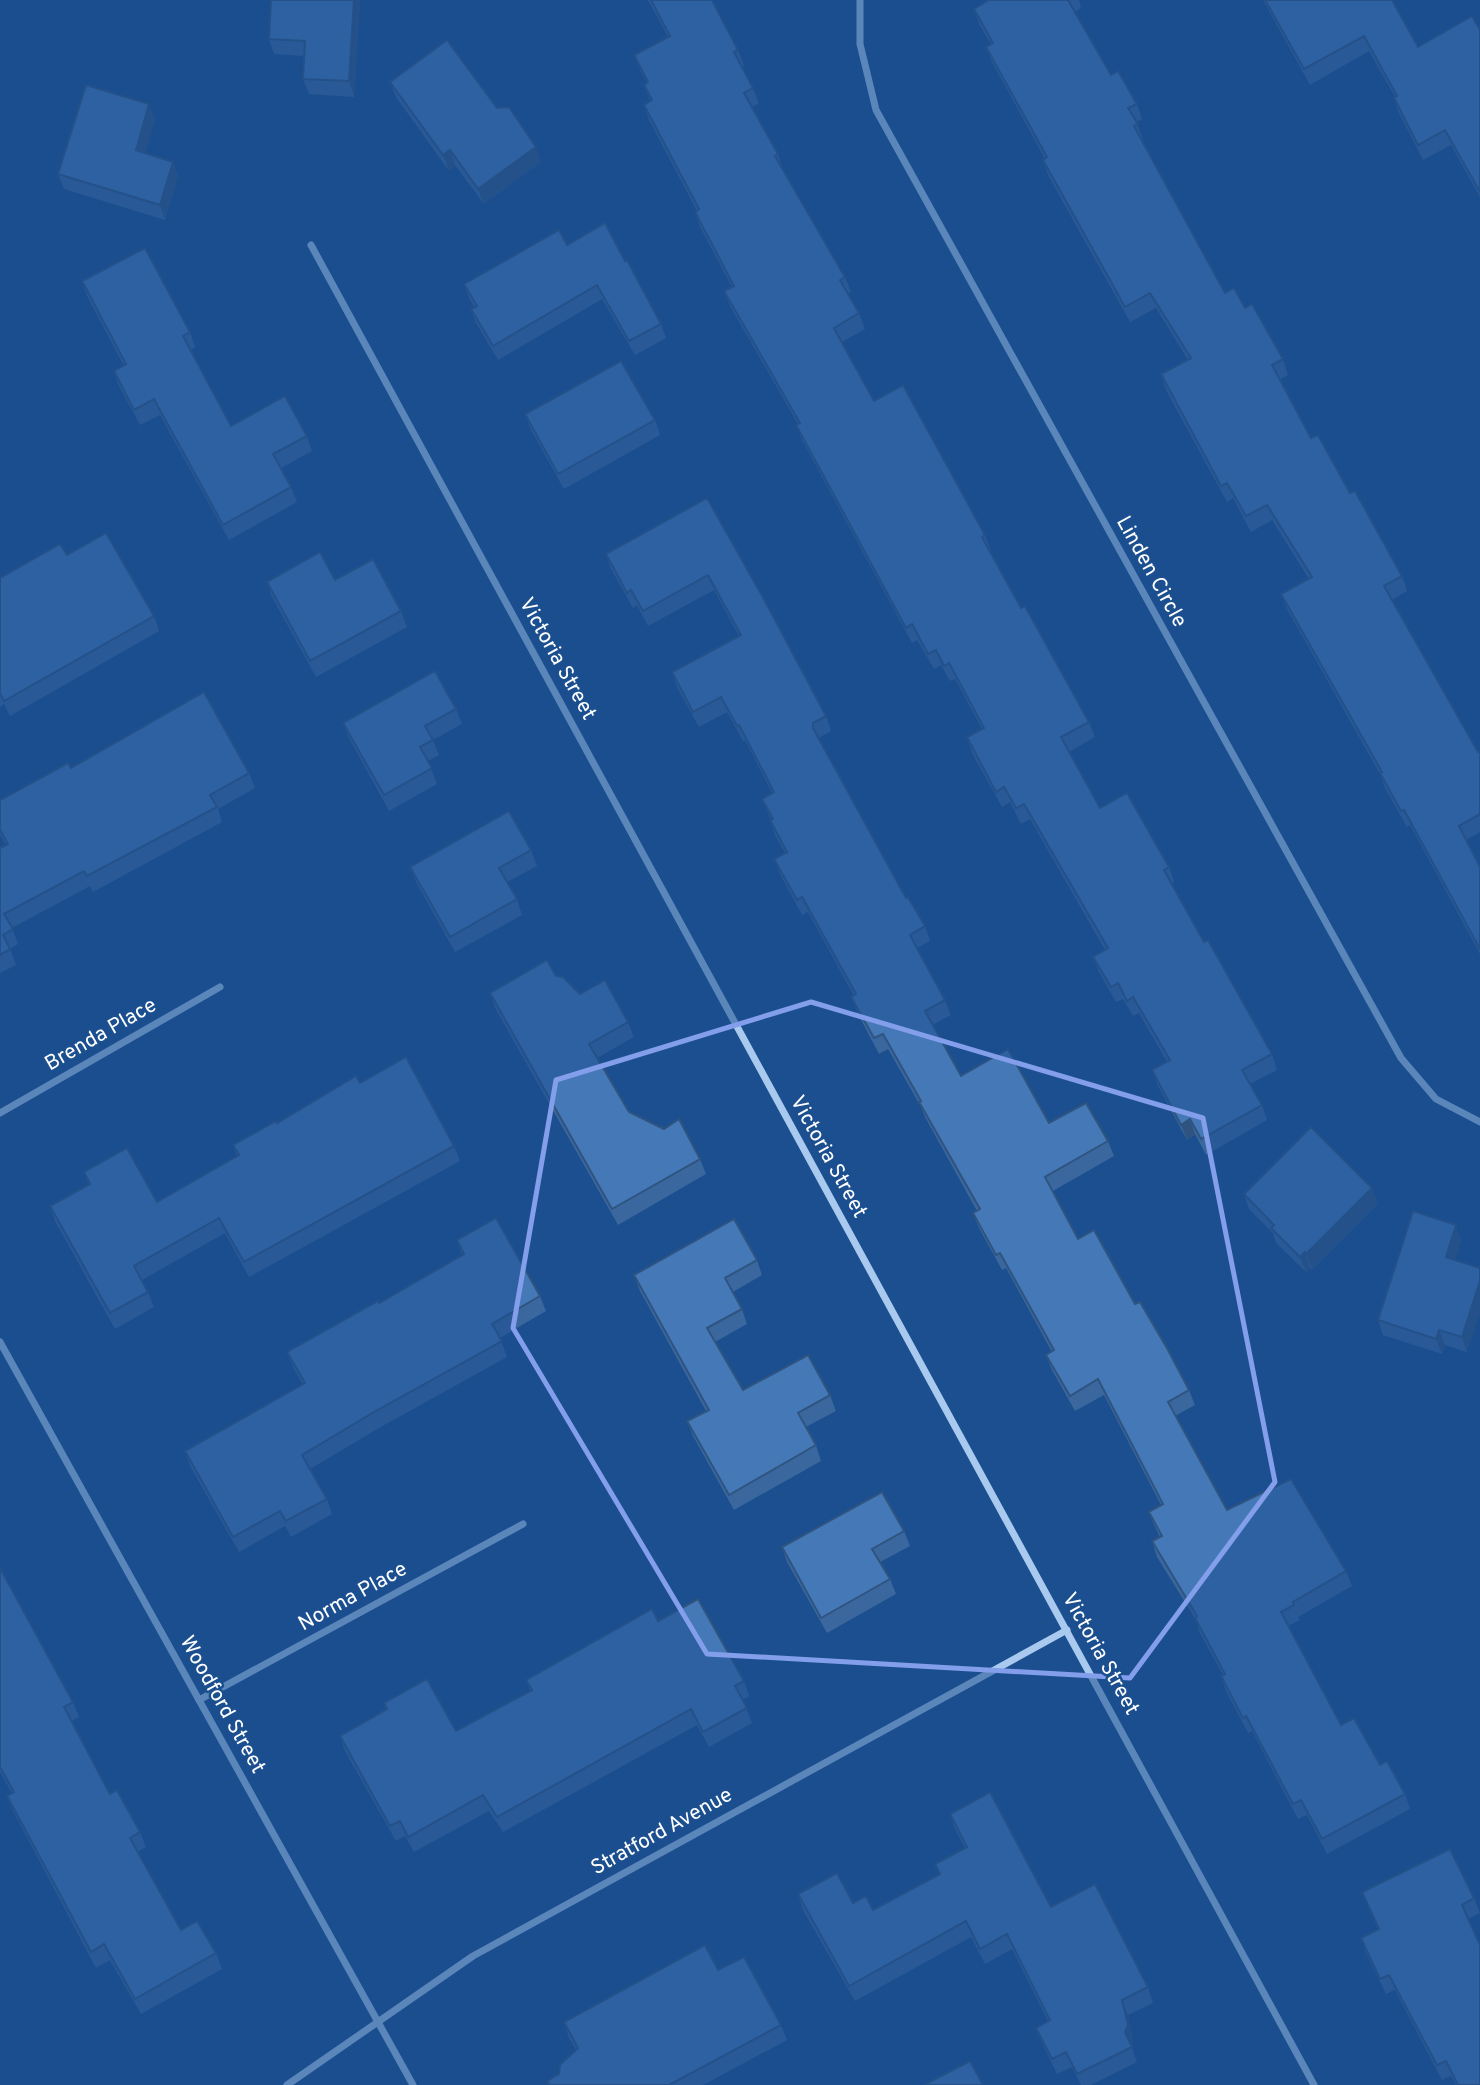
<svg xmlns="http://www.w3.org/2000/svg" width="1480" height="2085" font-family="Overpass,sans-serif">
  <rect width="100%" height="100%" fill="#1b4f8f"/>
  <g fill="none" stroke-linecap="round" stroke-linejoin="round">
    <g stroke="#a9c9ee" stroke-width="7">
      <polyline points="860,0 860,44 876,110 1401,1058 1436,1099 1480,1122"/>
      <polyline points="311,245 1314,2085"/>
      <polyline points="0,1113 220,987"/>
      <polyline points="0,1342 413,2085"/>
      <polyline points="199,1700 523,1524"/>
      <polyline points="287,2085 473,1956 1067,1630"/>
    </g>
  </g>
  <g fill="#3a679d">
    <polygon points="271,0 360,0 354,97 309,94 303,79 304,56 274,54 269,39"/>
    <polygon points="648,0 712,0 738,50 744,65 742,66 753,88 759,103 752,107 778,154 783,170 845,277 851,292 848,294 859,313 865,329 842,342 874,401 985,535 991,551 990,551 1021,608 1089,722 1095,737 1069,752 1100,808 1169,867 1174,882 1172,884 1204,942 1272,1054 1277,1070 1250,1084 1262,1105 1267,1120 1206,1155 1195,1134 1187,1140 1158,1086 1152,1070 1167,1062 1139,1013 1133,1016 1123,999 1116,1002 1099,972 1093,957 1105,950 1030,819 1021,824 1010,802 1002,807 972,753 967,737 982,729 955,679 950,681 941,665 934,669 917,640 912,643 802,440 796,425 798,424 730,306 724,291 732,287 700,227 695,212 697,211 649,120 644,105 650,101 644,85 647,83 640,70 634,55 668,37"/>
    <polygon points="989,0 1079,0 1081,8 1075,12 1111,75 1137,104 1142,119 1136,122 1143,139 1141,140 1225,293 1245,308 1283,359 1288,375 1280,379 1311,438 1350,493 1402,576 1407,591 1392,600 1478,752 1480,751 1480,832 1466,840 1480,867 1480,954 1410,825 1407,827 1385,788 1380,774 1287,609 1281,594 1309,579 1272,520 1251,532 1233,498 1227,502 1166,390 1161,374 1188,360 1156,308 1130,322 1048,175 1043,160 1045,159 992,62 986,47 991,44 979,24 974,9"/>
    <polygon points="1263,0 1392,0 1418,47 1480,30 1480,197 1451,145 1423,160 1399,113 1394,98 1395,97 1369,51 1310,85"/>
    <polygon points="390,82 497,108 541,162 484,204 455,165 449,171 396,97"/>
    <polygon points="149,104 155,119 145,153 173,162 178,177 165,220 64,189 58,174"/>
    <polygon points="567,245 625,261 661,324 666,338 635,355 602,299 498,360 476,323 471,309 474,307 469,298 464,284"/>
    <polygon points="82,281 190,332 195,347 191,350 231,426 307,436 312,451 281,468 291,487 297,502 229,540 160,415 140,425 119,386 114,371 124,366 87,296"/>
    <polygon points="525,414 655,420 660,435 564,489 531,430"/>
    <polygon points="707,498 826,716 831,731 819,738 906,898 925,926 930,941 917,948 945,1000 951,1015 932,1025 961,1076 1049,1123 1108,1141 1114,1156 1053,1191 1078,1239 1135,1304 1189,1390 1195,1405 1175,1416 1227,1510 1346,1571 1352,1586 1298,1617 1300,1620 1288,1626 1341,1725 1380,1765 1405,1794 1410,1809 1327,1854 1307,1815 1298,1819 1252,1731 1248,1733 1226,1691 1221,1676 1223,1675 1200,1633 1196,1620 1157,1557 1152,1541 1160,1537 1155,1527 1149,1512 1161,1505 1104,1395 1075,1411 1052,1370 1046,1355 1052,1352 1006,1268 1002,1270 979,1228 973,1213 977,1211 925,1117 921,1107 888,1049 879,1054 857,1012 851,997 854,996 808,912 802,915 780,874 774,859 785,853 775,835 770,820 771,820 762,799 772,793 745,740 743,741 727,712 699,727 677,687 672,672 739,636 714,590 648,626 637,605 633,608 611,569 606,554"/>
    <polygon points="67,555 154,616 159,631 10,716 4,704 0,707 0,578"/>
    <polygon points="335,580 401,611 407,627 316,677 272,597 267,582"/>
    <polygon points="456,709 462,724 433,740 439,755 428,761 437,784 389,811 349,738 343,723"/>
    <polygon points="71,768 249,773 255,788 218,809 222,822 93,892 90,886 12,928 18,944 10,949 16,965 0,973 0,848 6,845 0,835 0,800"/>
    <polygon points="531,850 537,866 507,882 517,899 522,915 455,952 416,882 410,867"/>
    <polygon points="556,976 580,994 628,1022 634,1037 597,1058 629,1112 700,1159 706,1174 618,1225 495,1008 490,993"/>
    <polygon points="360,1083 454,1146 460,1161 249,1277 225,1233 142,1280 148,1292 154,1307 115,1329 55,1221 50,1206 89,1185 84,1172 157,1202 237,1156 233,1145"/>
    <polygon points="1244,1194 1378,1203 1312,1269 1310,1268 1306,1272 1276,1243 1273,1233 1249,1209"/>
    <polygon points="1456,1225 1461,1241 1455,1260 1467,1352 1445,1345 1442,1354 1383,1335 1378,1320"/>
    <polygon points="457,1240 540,1296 546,1311 500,1338 507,1357 379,1428 310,1469 327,1499 332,1514 291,1537 285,1526 239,1552 190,1466 185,1451 303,1385 293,1367 287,1352 379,1303 462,1255"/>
    <polygon points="757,1260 762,1275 733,1292 742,1309 747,1324 715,1342 743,1390 830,1395 836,1411 806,1427 816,1445 821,1461 734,1510 693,1436 687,1421 706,1411 640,1291 634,1275"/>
    <polygon points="904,1531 910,1546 880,1562 890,1579 896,1594 827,1633 787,1562 782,1547"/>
    <polygon points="0,1568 73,1702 79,1717 71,1721 110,1794 140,1832 146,1847 137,1852 181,1930 216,1953 222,1969 141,2014 110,1960 96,1968 13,1811 7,1796 12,1793 0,1772"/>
    <polygon points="658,1621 744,1681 749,1696 743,1700 752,1723 709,1747 697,1725 503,1832 489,1811 414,1852 405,1836 396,1841 345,1751 340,1736 386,1709 384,1703 456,1731 530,1691 526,1680"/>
    <polygon points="950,1814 1051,1907 1148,1987 1153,2003 1128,2015 1133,2040 1131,2045 1137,2062 1091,2085 1081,2085 1072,2067 1057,2074 1042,2043 1036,2028 1048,2021 1012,1949 985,1964 971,1937 855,2001 803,1910 798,1894 853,1903 873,1910 939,1874 935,1864 965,1848 955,1829"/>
    <polygon points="1362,1892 1474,1898 1480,1913 1468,1919 1480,2085 1456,2085 1451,2076 1442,2080 1395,1990 1386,1994 1366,1953 1361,1938 1378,1930"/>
    <polygon points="718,1970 781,2025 787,2040 703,2085 549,2085 547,2081 559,2074 576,2050 569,2038 564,2022"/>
  </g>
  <g fill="#305480">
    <polygon points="354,0 360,0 354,97 349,81"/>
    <polygon points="149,104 155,119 142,166 136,150"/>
    <polygon points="536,147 541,162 484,204 478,189"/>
    <polygon points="450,150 455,165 449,171 443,155"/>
    <polygon points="173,162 178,177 165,220 160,205"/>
    <polygon points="1190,1119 1195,1134 1187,1140 1181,1125"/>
    <polygon points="1372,1188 1378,1203 1312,1269 1306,1254"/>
    <polygon points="1456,1225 1461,1241 1451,1273 1446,1257"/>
    <polygon points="1305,1252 1310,1268 1306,1272 1300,1257"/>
    <polygon points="1480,1281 1480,1313 1467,1352 1462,1337"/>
    <polygon points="1439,1330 1445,1345 1442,1354 1436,1339"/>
    <polygon points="1122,2000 1128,2015 1133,2040 1130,2047 1125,2032"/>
  </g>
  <g fill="#4478b7" stroke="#305480" stroke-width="2">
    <polygon points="271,0 354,0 349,81 303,79 305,41 269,39"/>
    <polygon points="651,0 712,0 738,50 734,52 753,88 744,93 778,154 775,156 845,277 840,280 859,313 834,328 874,401 903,385 985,535 982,537 1021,608 1025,606 1089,722 1061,737 1100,808 1127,793 1169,867 1164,870 1204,942 1208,940 1272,1054 1242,1070 1262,1105 1201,1139 1190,1119 1181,1125 1152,1070 1170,1060 1133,997 1127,1001 1118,983 1111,987 1093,957 1108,948 1024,804 1016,808 1004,787 996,792 967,737 984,728 949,663 944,666 936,650 928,654 912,624 906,628 796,425 800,423 724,291 734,286 695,212 699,209 644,105 652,100 644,85 648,82 634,55 670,36"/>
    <polygon points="989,0 1068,0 1111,75 1118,71 1137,104 1128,108 1138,124 1134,126 1225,293 1234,288 1245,308 1252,304 1283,359 1272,365 1311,438 1318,435 1350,493 1355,491 1402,576 1384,586 1478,752 1480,751 1480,814 1459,826 1480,867 1480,949 1404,810 1401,811 1380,773 1382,772 1281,594 1312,577 1267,505 1246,516 1227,483 1221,486 1161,374 1191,358 1150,293 1125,307 1043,160 1047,157 986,47 993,43 974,9"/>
    <polygon points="1265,0 1392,0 1418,47 1472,16 1480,30 1480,192 1445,130 1418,145 1394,98 1397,96 1364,36 1304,69"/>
    <polygon points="447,40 497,108 509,107 536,147 478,189 450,150 443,155 390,82"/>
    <polygon points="86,85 149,104 136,150 173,162 160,205 58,174"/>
    <polygon points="605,223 625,261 627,260 661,324 629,341 597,285 493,346 471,309 477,306 464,284 559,230 567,245"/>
    <polygon points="145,248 190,332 183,336 231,426 285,396 307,436 273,454 291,487 223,525 154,399 134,410 114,371 126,364 82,281"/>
    <polygon points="621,361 655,420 558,474 525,414"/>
    <polygon points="707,498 765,601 826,716 813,723 813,728 906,898 908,897 925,926 910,935 945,1000 925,1011 961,1076 1008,1049 1049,1123 1086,1103 1108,1141 1045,1177 1078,1239 1094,1230 1135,1304 1140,1302 1168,1350 1189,1390 1168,1402 1227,1510 1291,1479 1346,1571 1293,1602 1294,1605 1281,1612 1341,1725 1354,1718 1380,1765 1387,1761 1405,1794 1322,1839 1301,1800 1293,1804 1246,1716 1243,1718 1221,1676 1225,1674 1195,1618 1197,1616 1152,1541 1162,1536 1149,1512 1163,1504 1098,1379 1070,1396 1046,1355 1054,1350 1000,1253 996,1255 973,1213 980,1209 919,1102 921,1101 883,1034 874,1038 851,997 856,994 802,897 797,900 774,859 787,852 770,820 773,819 762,799 774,792 739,725 737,726 721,697 693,712 672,672 741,635 708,575 643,611 631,590 627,593 606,554"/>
    <polygon points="106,533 154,616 4,701 0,693 0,578 60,544 67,555"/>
    <polygon points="320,552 335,580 373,559 401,611 310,661 267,582"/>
    <polygon points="435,671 456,709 425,726 433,740 420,747 432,768 384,795 343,723"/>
    <polygon points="204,692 249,773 210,795 217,807 87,876 84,871 4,914 13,929 3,935 10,949 0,955 0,848 8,844 0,830 0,800 68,763 71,768"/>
    <polygon points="509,811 531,850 499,868 517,899 450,937 410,867"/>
    <polygon points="547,960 556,976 563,977 580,994 605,980 628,1022 589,1044 629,1112 664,1129 679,1119 700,1159 612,1209 490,993"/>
    <polygon points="406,1057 454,1146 244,1262 219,1218 134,1266 148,1292 110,1313 50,1206 90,1184 84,1172 127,1148 157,1202 239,1155 233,1145 276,1121 277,1123 356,1076 360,1083"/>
    <polygon points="1311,1127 1372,1188 1306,1254 1305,1252 1300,1257 1271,1228 1274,1225 1244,1194"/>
    <polygon points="1413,1211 1456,1225 1446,1257 1480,1268 1480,1281 1462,1337 1439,1330 1436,1339 1378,1320"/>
    <polygon points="496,1218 540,1296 492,1324 502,1341 374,1412 302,1455 327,1499 286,1521 280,1511 233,1537 185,1451 305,1383 287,1352 378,1301 379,1303 464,1254 457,1240"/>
    <polygon points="734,1219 757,1260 725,1278 742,1309 707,1328 743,1390 808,1355 830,1395 798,1413 816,1445 729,1495 687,1421 709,1410 634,1275"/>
    <polygon points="882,1492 904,1531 872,1549 890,1579 821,1618 782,1547"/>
    <polygon points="0,1568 73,1702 64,1707 110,1794 117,1790 140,1832 130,1838 181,1930 197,1921 216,1953 135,1999 104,1944 91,1952 7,1796 14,1792 0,1767"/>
    <polygon points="698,1599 744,1681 735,1686 747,1708 703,1732 691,1709 497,1817 483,1795 408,1837 400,1821 390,1826 340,1736 387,1709 384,1703 427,1679 456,1731 532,1690 526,1680 652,1609 658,1621"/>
    <polygon points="990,1792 1051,1907 1095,1884 1148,1987 1122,2000 1128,2025 1125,2032 1132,2047 1077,2074 1066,2052 1052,2059 1036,2028 1050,2020 1007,1934 980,1949 966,1921 849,1986 798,1894 837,1873 853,1903 866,1896 873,1910 940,1874 935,1864 967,1847 950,1814"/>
    <polygon points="1450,1849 1474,1898 1462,1905 1480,1945 1480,2085 1458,2085 1446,2061 1437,2065 1389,1975 1380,1979 1361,1938 1379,1929 1362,1892"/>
    <polygon points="705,1945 718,1970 744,1957 781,2025 669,2085 550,2085 547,2081 559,2074 560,2065 578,2048 564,2022"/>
    <polygon points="970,2061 983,2085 924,2085"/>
  </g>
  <path d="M0 0H1480V2085H0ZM811,1002L1203,1118L1275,1482L1130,1678L707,1654L513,1328L556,1080Z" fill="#1b4f8f" fill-opacity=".55" fill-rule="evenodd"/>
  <path fill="none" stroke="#839eea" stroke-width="5" stroke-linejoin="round" d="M811,1002L1203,1118L1275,1482L1130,1678L707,1654L513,1328L556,1080Z"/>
  <g text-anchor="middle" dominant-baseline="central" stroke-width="5" stroke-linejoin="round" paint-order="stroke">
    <g font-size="21" fill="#fff" stroke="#1b4f8f">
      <text transform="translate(1151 572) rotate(61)">Linden Circle</text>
      <text transform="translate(557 659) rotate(61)">Victoria Street</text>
      <text transform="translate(101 1035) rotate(-30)">Brenda Place</text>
      <text transform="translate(828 1157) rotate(61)">Victoria Street</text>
      <text transform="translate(353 1597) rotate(-29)">Norma Place</text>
      <text transform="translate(1100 1654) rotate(61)">Victoria Street</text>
      <text transform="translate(222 1705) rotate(61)">Woodford Street</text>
      <text transform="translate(662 1832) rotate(-29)">Stratford Avenue</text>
    </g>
  </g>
</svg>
